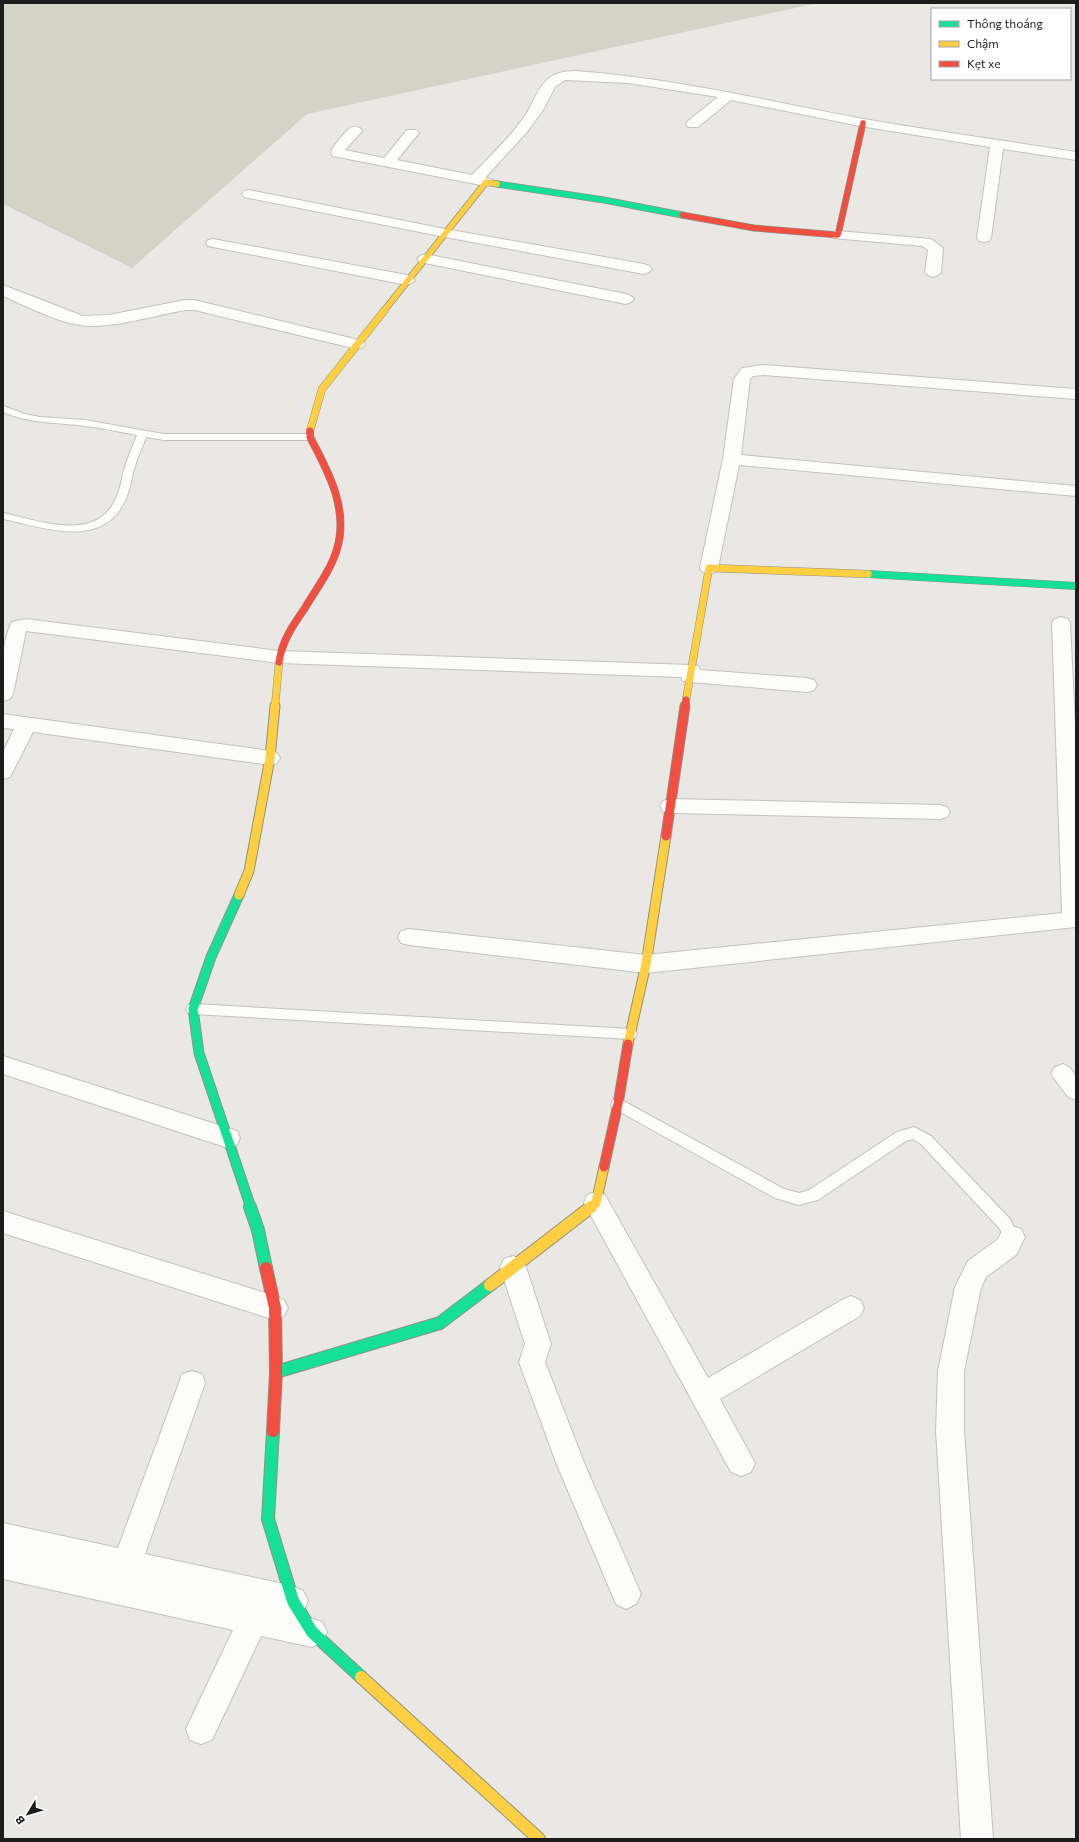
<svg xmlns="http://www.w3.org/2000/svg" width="1079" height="1842" font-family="Commissioner,sans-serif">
  <rect width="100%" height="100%" fill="#eae8e5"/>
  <polygon fill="#d3d3c7" points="3,3 818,3 307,114 132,268 3,204"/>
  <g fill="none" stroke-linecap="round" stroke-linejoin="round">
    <defs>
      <g id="lane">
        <path d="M3,406L25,414L40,417L85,420L164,434H310L315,437L310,440H164L146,437C143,446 138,456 135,466C132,475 131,486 127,496C106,551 46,528 3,519V513C41,521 98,544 117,496C121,487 122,476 125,467C128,456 133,446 137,435C120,432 103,428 85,426C55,422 32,424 3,412Z"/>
        <polygon points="193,1004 630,1029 635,1030 637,1034 635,1038 630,1039 193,1014 188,1013 186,1009 188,1005"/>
        <polygon points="618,1098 784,1189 799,1193 809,1190 897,1132 914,1127 931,1136 1010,1219 1019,1237 1017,1242 1012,1244 1007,1242 1000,1229 921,1144 913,1139 906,1141 818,1200 799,1205 775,1198 613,1108 611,1104 613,1100"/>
      </g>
      <g id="street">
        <path d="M576,71C672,78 764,100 858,118C931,131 1003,140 1076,152V160L1003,149L991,238L989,241L984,242L979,241L977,238L990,147L860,126L731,100L698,127H688L686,124L688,121L718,97L628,83L565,80L555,87L543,110L527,132L485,178L491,179L493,182L491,185L486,186L338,157L333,156L331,153C331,148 346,131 350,128C353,126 357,127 360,128L362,131L345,150L384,158L407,130H417L419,133L397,160L472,175C490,156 509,139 524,117C533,105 537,88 549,78C556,72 567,71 576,71Z"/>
        <polygon points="249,190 445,229 644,264 649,266 652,269 649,272 644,274 445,237 244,197 242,194 244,191"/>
        <polygon points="838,231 931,239 943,248 941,272 938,275 933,277 928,275 925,272 928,250 922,246 833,238 831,235 833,232"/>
        <polygon points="213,239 407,275 412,277 415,280 412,283 407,285 208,246 206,243 208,240"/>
        <polygon points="425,254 626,294 631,296 634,299 631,302 626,304 420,262 417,259 420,256"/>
        <path d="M3,285L83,316L109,315L185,300H194L363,341L365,344L363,347L357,349L194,310H185C157,315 106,330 80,325C57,322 24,305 3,296Z"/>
        <polygon points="764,365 1076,389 1076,399 764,375 753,376 750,379 741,455 1076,486 1076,496 739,465 718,568 715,572 709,574 703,572 700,568 723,459 734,379 742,368"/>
        <polygon points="1061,617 1068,619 1070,623 1076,745 1076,927 646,973 409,945 401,943 398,937 401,931 409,929 646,955 1062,913 1052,623 1054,619"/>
        <path d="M26,619L279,651L691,665L698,666L700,670L807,678L814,680L817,685L814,690L807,692L690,682L683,681L681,677L279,663L26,631L13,694L10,699L3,701C3,675 0,644 12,622Z"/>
        <polygon points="3,714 270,751 277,753 280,758 277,763 270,765 33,732 10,777 3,779 3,752 14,729 3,728"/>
        <polygon points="670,799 940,805 947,807 950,812 947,817 940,819 670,813 663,811 660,806 663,801"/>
        <polygon points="3,1056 237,1131 240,1138 237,1145 228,1148 3,1074"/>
        <path d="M1063,1064C1079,1071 1076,1083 1076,1100L1068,1097L1051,1074L1055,1067Z"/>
        <polygon points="596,1192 605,1195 708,1378 842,1300 851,1296 860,1300 864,1308 860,1316 720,1399 755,1463 751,1472 741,1476 731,1472 584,1203 587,1195"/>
        <polygon points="3,1211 275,1296 284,1300 288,1308 284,1316 275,1320 3,1233"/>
        <polygon points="1012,1226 1021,1229 1025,1237 1016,1255 986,1277 981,1288 964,1371 964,1431 993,1839 961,1839 936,1431 938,1371 955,1287 968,1261 998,1239 1003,1229"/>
        <polygon points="513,1256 522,1259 526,1267 551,1344 545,1362 585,1465 641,1594 636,1604 626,1609 616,1604 557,1465 519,1362 525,1344 500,1267 504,1259"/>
        <polygon points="192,1371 202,1374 205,1383 145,1554 293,1586 303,1591 308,1601 303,1611 297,1614 322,1622 327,1632 322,1642 312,1647 261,1636 212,1740 201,1744 190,1740 186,1729 233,1630 3,1579 3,1523 118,1548 179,1383 182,1374"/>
      </g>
      <polyline id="fast-far3" points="497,184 604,200 682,215"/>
      <polyline id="fast-far2" points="868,574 1076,586"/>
      <polyline id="fast-far1" points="239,895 211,957 193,1009 199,1053 251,1208"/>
      <g id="fast">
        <polyline points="250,1207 258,1230 266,1268"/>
        <polyline points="276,1372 440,1323 490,1285"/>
        <polyline points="273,1431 268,1519 293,1601 312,1632 361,1677"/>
      </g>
      <polyline id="slow-far3" points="383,312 486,182 497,184"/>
      <g id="slow-far2">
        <polyline points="310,431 322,389 384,311"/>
        <polyline points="686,700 709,568 868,574"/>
        <polyline points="275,707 279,662"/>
      </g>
      <g id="slow-far1">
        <polyline points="239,895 249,871 270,758 275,706"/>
        <polyline points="628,1044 646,964 666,836"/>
        <polyline points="590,1208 596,1203 604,1167"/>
      </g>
      <g id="slow">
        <polyline points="490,1285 591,1207"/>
        <polyline points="361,1677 539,1839"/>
      </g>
      <polyline id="jam-far3" points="682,215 754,228 838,235 863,123"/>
      <g id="jam-far2">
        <path d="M279,662C282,641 293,625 305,608C316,589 331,570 337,549C349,509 328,471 310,437V431"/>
        <polyline points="685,707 686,700"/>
      </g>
      <g id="jam-far1">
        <polyline points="666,836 685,706"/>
        <polyline points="604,1167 618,1104 628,1044"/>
      </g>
      <polyline id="jam" points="266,1268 275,1308 276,1372 273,1431"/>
    </defs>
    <use href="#lane" stroke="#c3c2c1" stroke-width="2"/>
    <use href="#street" stroke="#c3c2c1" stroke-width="2"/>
    <use href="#fast-far3" stroke="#91927e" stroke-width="7"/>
    <use href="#fast-far2" stroke="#91927e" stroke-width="8"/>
    <use href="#fast-far1" stroke="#91927e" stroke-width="11"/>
    <use href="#fast" stroke="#91927e" stroke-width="14"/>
    <use href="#slow-far3" stroke="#91927e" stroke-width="7"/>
    <use href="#slow-far2" stroke="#91927e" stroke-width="8"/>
    <use href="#slow-far1" stroke="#91927e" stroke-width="11"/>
    <use href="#slow" stroke="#91927e" stroke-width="14"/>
    <use href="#jam-far3" stroke="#91927e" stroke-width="7"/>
    <use href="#jam-far2" stroke="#91927e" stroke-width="8"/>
    <use href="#jam-far1" stroke="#91927e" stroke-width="11"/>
    <use href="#jam" stroke="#91927e" stroke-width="14"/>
    <use href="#lane" fill="#fcfcfb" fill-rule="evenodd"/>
    <use href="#street" fill="#fcfcfb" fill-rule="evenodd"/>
    <use href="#fast-far3" stroke="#16e098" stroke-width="5.5"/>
    <use href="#fast-far2" stroke="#16e098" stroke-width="7"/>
    <use href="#fast-far1" stroke="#16e098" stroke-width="9"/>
    <use href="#fast" stroke="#16e098" stroke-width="12"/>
    <use href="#slow-far3" stroke="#ffcf43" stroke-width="5.5"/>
    <use href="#slow-far2" stroke="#ffcf43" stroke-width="7"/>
    <use href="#slow-far1" stroke="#ffcf43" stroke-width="9"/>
    <use href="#slow" stroke="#ffcf43" stroke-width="12"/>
    <use href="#jam-far3" stroke="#f24e42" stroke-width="5.5"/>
    <use href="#jam-far2" stroke="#f24e42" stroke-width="7"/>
    <use href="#jam-far1" stroke="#f24e42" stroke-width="9"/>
    <use href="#jam" stroke="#f24e42" stroke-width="12"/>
  </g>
  <rect width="1079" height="1842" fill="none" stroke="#1c1c1c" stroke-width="8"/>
  <rect x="931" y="8" width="140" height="72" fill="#ffffff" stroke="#a4a4a4"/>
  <rect x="939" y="21" width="20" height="6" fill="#16e098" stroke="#a4a4a4"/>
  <text x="967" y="28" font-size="12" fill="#1c1c1c">Thông thoáng</text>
  <rect x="939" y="41" width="20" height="6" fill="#ffcf43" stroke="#a4a4a4"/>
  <text x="967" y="48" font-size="12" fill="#1c1c1c">Chậm</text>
  <rect x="939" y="61" width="20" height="6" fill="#f24e42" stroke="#a4a4a4"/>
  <text x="967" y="68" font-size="12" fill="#1c1c1c">Kẹt xe</text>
  <g transform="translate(28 1814) rotate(232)" stroke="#ffffff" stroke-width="3" paint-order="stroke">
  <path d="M0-3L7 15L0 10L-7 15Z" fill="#1c1c1c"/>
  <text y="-6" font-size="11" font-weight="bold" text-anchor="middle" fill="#1c1c1c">B</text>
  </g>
</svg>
